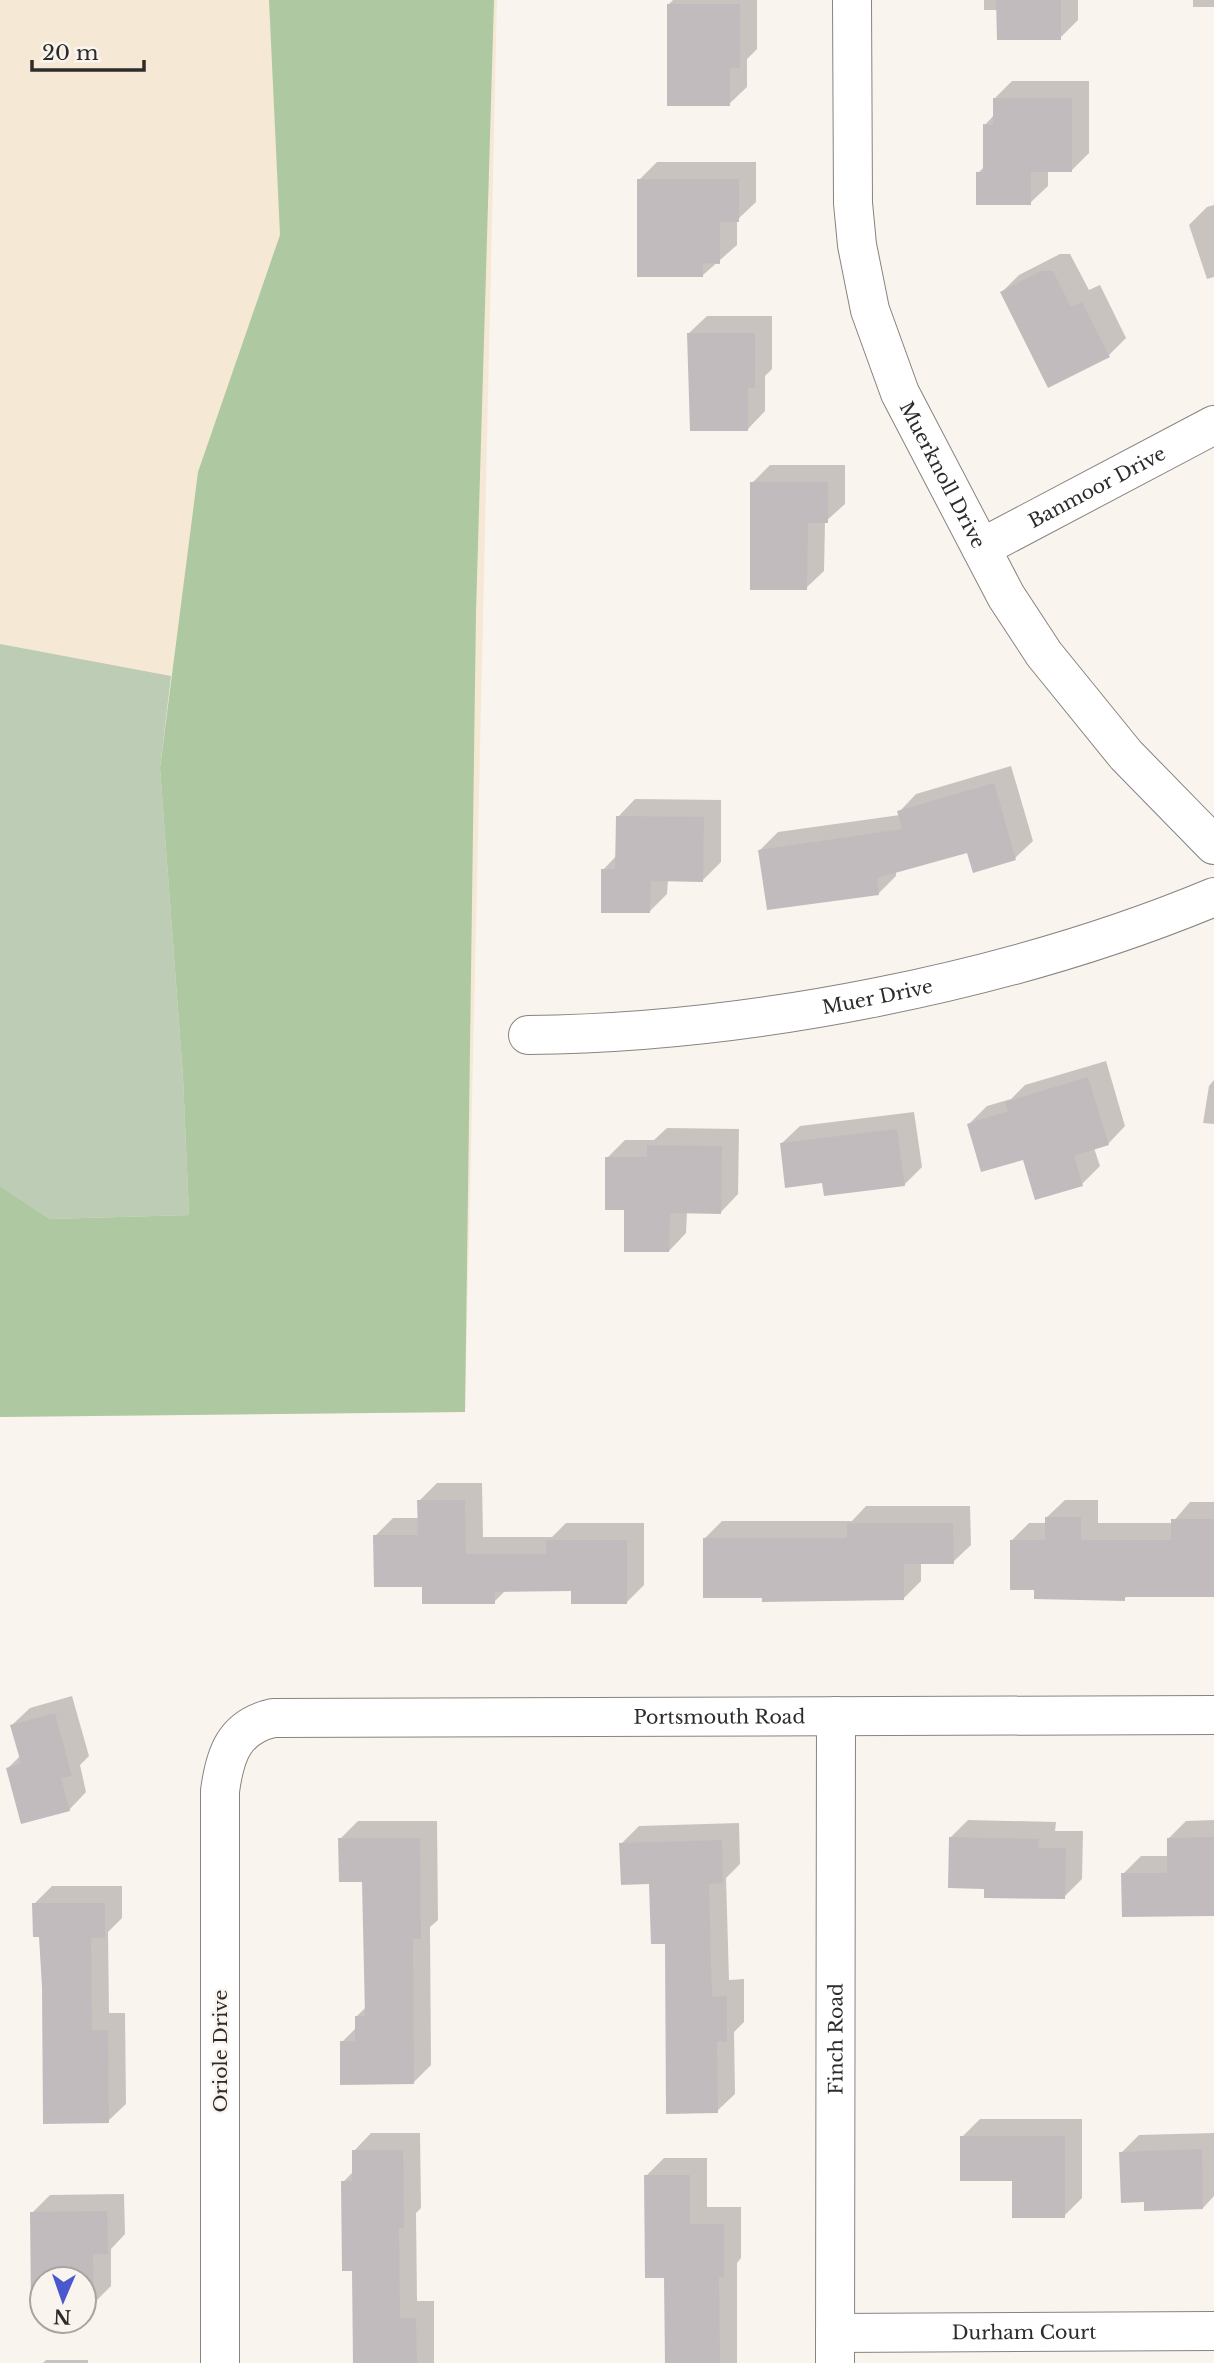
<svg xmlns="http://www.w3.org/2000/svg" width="1214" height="2363" font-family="'Libre Baskerville',serif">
  <rect width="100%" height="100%" fill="#faf4ef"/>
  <polygon fill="#f5e9d5" points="0,0 497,0 465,1412 0,1417"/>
  <polygon fill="#bcccb5" points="0,644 171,676 160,768 183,1077 189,1215 50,1219 0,1186"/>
  <polygon fill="#aec8a2" points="269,0 494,0 476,612 465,1412 0,1417 0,1186 50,1219 189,1215 183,1077 160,768 198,472 280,235"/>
  <g fill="#0003">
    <polygon points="673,0 757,0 757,49 747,59 747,87 729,104 669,4"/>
    <polygon points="984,0 1078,0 1078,20 1060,38 998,10 984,10"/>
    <rect x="1193" y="0" width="21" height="7"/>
    <polygon points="1012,81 1089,81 1089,153 1071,171 1048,170 1048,186 1030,203 978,173 985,166 985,125 994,115 994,99"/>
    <polygon points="657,162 756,162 756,202 737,220 737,245 703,275 639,180"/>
    <polygon points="1214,205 1214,277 1207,279 1189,225 1207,207"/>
    <polygon points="1060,254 1070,254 1089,290 1100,285 1126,338 1109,355 1002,292 1019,275"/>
    <polygon points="707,316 772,316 772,369 765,376 765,411 748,429 689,333"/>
    <polygon points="770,465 845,465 845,504 825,522 824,571 806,588 752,483"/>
    <polygon points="1011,766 1033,841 1015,858 968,850 896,871 896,876 879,893 760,850 778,832 900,815 899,812 916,794"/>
    <polygon points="635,799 721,800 721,862 703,880 668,880 667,894 650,911 603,870 617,855 618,817"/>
    <polygon points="1106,1061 1125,1126 1108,1144 1094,1148 1100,1166 1082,1184 1024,1158 969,1124 987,1106 1011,1099 1025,1085"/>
    <polygon points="1214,1080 1214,1124 1203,1123 1209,1086"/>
    <polygon points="914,1112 922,1167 904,1185 823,1181 782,1143 800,1126"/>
    <polygon points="667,1128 739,1129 738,1194 721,1212 687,1212 686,1233 669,1251 626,1208 607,1158 625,1140 654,1140"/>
    <polygon points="437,1483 482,1483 483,1537 552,1537 566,1523 644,1523 644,1585 626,1603 573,1589 506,1590 494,1602 424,1585 375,1536 393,1518 419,1518 419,1501"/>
    <polygon points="1065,1500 1098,1500 1098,1523 1172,1523 1190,1502 1214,1502 1214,1595 1128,1595 1124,1599 1036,1588 1011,1541 1029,1523 1047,1523 1047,1517"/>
    <polygon points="866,1506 970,1506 971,1545 953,1562 921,1562 921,1581 903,1599 764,1596 704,1539 722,1521 852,1521"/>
    <polygon points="72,1696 89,1756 80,1765 86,1792 69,1810 8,1768 21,1755 12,1725 30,1708"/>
    <polygon points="968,1820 1056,1822 1055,1831 1083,1831 1082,1879 1064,1897 950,1838"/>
    <polygon points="1214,1820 1214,1914 1123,1874 1141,1856 1169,1856 1169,1838 1186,1821"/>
    <polygon points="358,1821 437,1821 438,1920 430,1927 431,2065 413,2083 342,2042 357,2027 356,2017 366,2007 364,1880 340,1839"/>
    <polygon points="739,1823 740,1864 726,1878 729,1980 744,1979 744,2022 734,2032 735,2094 717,2111 650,1882 621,1844 639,1826"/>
    <polygon points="52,1886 122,1886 122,1918 108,1932 109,2013 125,2013 126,2104 108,2121 41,1936 34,1904"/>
    <polygon points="980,2119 1082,2119 1082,2198 1064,2216 1013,2180 962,2137"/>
    <polygon points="371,2133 420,2133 421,2208 416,2213 417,2301 434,2301 434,2363 354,2363 354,2269 343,2182 354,2171 354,2151"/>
    <polygon points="1214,2133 1214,2196 1203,2208 1145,2200 1121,2153 1139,2135"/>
    <polygon points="664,2158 707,2158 707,2207 741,2207 741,2258 737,2263 737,2363 666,2363 666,2276 646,2176"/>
    <polygon points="124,2194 125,2234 111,2249 111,2286 93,2304 84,2304 84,2279 42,2279 42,2304 32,2213 50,2195"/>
    <polygon points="46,2360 88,2360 88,2363 43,2363"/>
  </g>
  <g fill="#c2bbbe">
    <polygon points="996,0 1061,0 1061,40 997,40"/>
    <polygon points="667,4 740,4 740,68 730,68 730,106 667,106"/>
    <polygon points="993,98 1072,98 1072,172 1031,172 1031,205 976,205 976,172 983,172 983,124 993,125"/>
    <polygon points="637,179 739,179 739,222 720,222 720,264 703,263 703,277 637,277"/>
    <polygon points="1041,271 1053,271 1071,307 1082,302 1110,357 1048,388 1000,292"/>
    <polygon points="687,333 755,333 755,388 748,388 748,431 690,431"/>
    <polygon points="750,482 828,482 828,523 808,523 807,590 750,590"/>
    <polygon points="994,783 1016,860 973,873 967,853 877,878 879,895 767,910 758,850 902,829 897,811"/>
    <polygon points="616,816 704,817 703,882 651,881 650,913 601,913 601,869 615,869"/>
    <polygon points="1088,1077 1109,1145 1074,1156 1083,1186 1035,1200 1023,1160 981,1172 967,1124 1008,1111 1005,1102"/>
    <polygon points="897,1129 905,1186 824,1196 822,1183 785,1188 780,1143"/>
    <polygon points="647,1145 722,1146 721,1214 670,1213 669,1252 624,1252 624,1210 605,1210 605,1157 647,1157"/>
    <polygon points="417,1500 465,1500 466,1554 546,1554 546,1540 627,1540 627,1604 571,1604 571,1591 495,1592 495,1604 422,1604 422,1587 374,1587 373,1535 418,1535"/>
    <polygon points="1045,1517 1081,1517 1081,1540 1171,1540 1171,1519 1214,1519 1214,1597 1125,1597 1125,1601 1034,1599 1034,1590 1010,1590 1010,1540 1045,1540"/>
    <polygon points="847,1523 953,1523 954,1564 904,1564 904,1600 762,1602 762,1598 703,1598 703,1538 847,1538"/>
    <polygon points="55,1713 72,1776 61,1778 70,1811 21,1824 6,1768 21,1763 10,1725"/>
    <polygon points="949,1837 1039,1839 1038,1848 1066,1848 1065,1899 984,1898 984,1889 948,1888"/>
    <polygon points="1214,1837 1214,1916 1122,1917 1121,1873 1167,1873 1167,1838"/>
    <polygon points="338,1838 420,1838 421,1939 413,1939 414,2084 340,2085 340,2041 355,2041 355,2016 365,2016 362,1882 339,1882"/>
    <polygon points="722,1840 723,1883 709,1884 712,1997 727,1996 727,2042 717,2041 718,2113 666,2114 665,1944 651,1944 649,1884 621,1885 619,1843"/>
    <polygon points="32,1903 105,1903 105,1938 91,1938 92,2030 108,2030 109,2123 43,2124 42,1987 39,1937 33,1937"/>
    <polygon points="960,2136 1065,2136 1065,2218 1012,2218 1012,2181 960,2181"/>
    <polygon points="1202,2149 1203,2209 1144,2211 1144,2202 1121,2203 1119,2152"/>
    <polygon points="352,2150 403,2150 404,2228 399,2228 400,2318 416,2318 417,2363 353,2363 352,2271 342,2271 341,2181 352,2181"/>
    <polygon points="644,2175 690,2175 690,2224 724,2224 724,2277 719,2277 720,2363 665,2363 664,2278 645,2278"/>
    <polygon points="107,2211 108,2254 93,2254 94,2306 84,2306 84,2279 42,2279 42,2306 31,2306 30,2212"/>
  </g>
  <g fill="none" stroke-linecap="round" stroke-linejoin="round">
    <defs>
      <g id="minor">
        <path id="s1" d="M852,0L853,203L857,245L870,310L900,393L1006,596L1044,654L1126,755L1214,845"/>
        <path id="s2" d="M981,548L1214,425"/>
        <path id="s3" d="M528,1035C748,1033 1010,982 1214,897"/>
        <path id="s4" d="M835,2333L1214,2331"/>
        <path id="s5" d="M220,2363V1791C225,1754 234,1727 273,1718L1214,1715"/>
        <path id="s6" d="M835,2363L836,1716"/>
      </g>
    </defs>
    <use href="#minor" stroke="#89837f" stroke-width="40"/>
    <use href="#minor" stroke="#fff" stroke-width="38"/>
  </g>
  <g text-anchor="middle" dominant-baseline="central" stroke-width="5" stroke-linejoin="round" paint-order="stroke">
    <g font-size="19" fill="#2e2c2a" stroke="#faf4ef">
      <text stroke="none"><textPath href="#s1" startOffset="492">Muerknoll Drive</textPath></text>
      <text stroke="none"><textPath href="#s2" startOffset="131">Banmoor Drive</textPath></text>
      <text stroke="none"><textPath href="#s3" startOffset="352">Muer Drive</textPath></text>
      <text stroke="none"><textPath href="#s5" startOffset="1116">Portsmouth Road</textPath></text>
      <text stroke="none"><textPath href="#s6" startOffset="324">Finch Road</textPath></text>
      <text transform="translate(220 2051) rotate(-90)">Oriole Drive</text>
      <text stroke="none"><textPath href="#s4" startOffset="189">Durham Court</textPath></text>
    </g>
  </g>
  <g transform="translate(63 2300) rotate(182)"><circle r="33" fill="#faf4ef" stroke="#a8a4a0" stroke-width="2"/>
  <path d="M0-5L12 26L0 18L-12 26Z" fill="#4958cd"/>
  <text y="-10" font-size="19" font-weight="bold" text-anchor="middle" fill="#2e2c2a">N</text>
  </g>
  <path d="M32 60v10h112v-10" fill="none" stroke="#2e2c2a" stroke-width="3.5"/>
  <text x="42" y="60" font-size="21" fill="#2e2c2a" stroke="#faf4ef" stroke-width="5" paint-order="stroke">20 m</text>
</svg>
